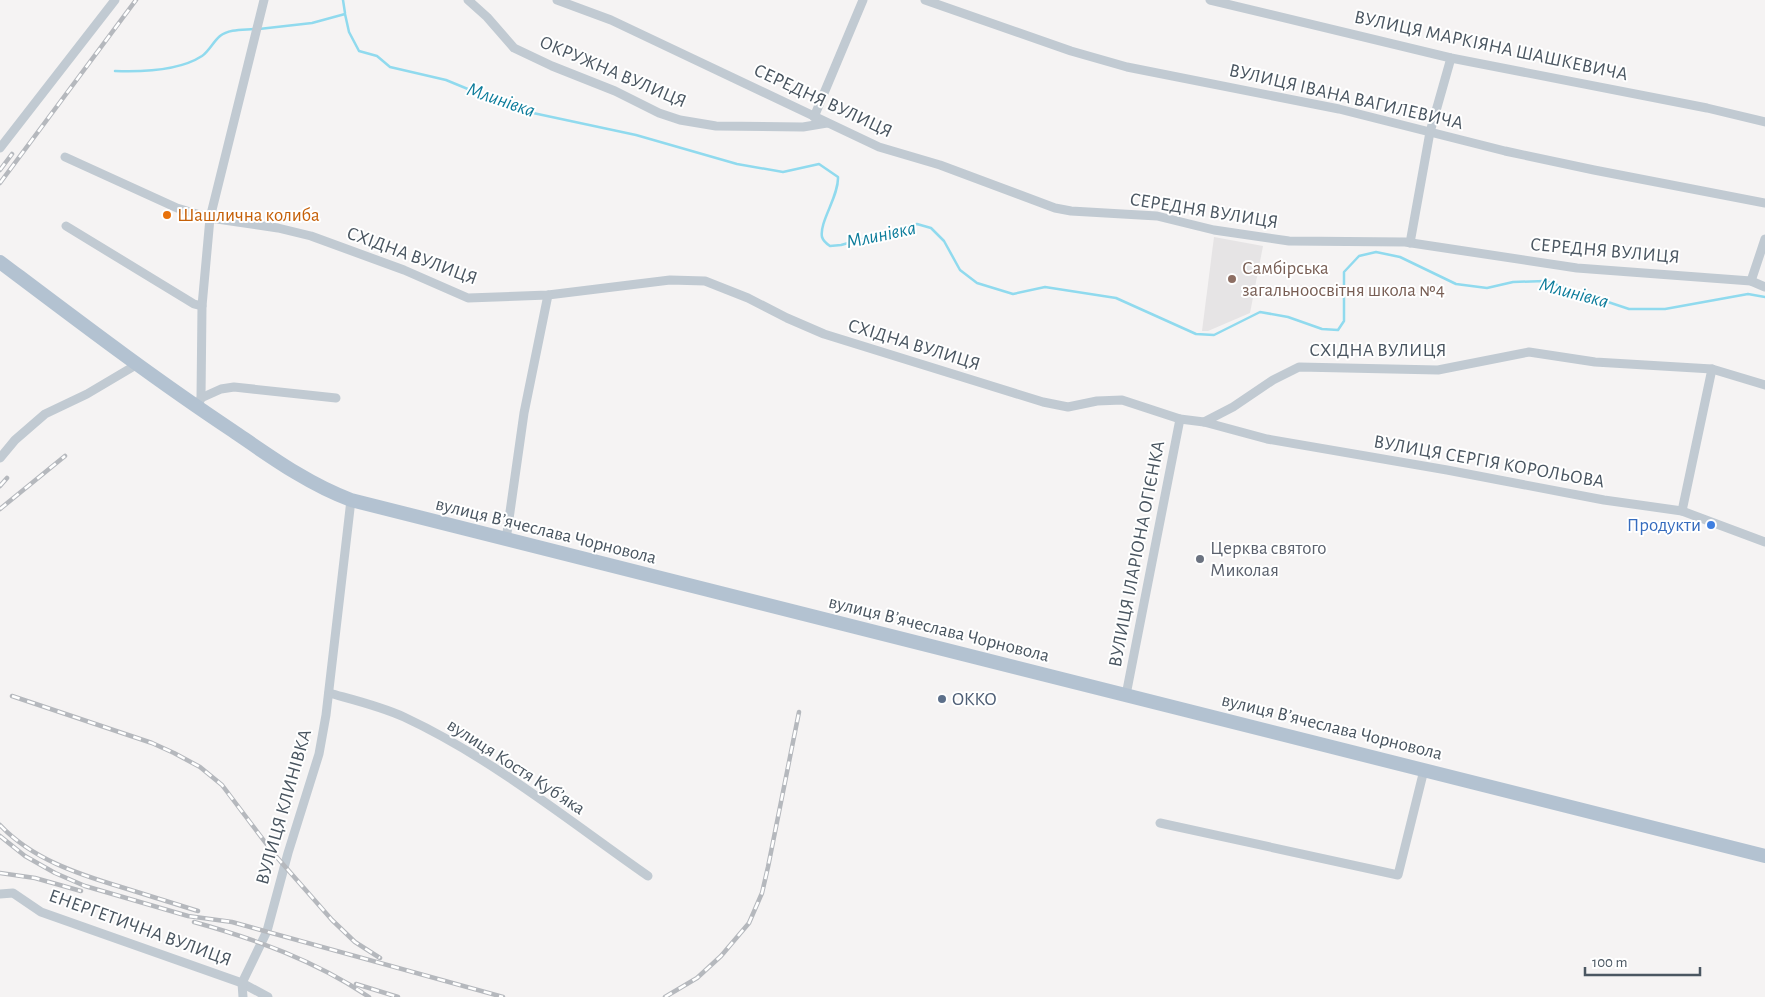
<svg xmlns="http://www.w3.org/2000/svg" width="1765" height="997" font-family="'Alegreya Sans',sans-serif">
  <rect width="100%" height="100%" fill="#f5f3f3"/>
  <polygon fill="#e6e4e5" points="1214,237 1263,246 1250,313 1208,331 1202,331"/>
  <g fill="none" stroke-linecap="round" stroke-linejoin="round">
    <g stroke="#90daee" stroke-width="2.5">
      <polyline points="343,0 345,13"/>
      <path d="M259,29L312,23L345,14L349,32L359,51L377,56L390,67L446,80L519,110L636,135L737,164L783,172L819,164L838,177C839,196 819,222 822,237C823,240 827,244 830,246L841,245L917,224L931,228L944,241L960,270L977,283L1013,294L1045,287L1116,298L1196,334L1214,335L1260,312L1288,317L1322,329L1338,330L1344,321V272L1359,256L1376,252L1400,257L1456,284L1487,288L1513,282L1545,281L1629,309H1665L1748,294L1765,297"/>
      <path d="M115,71C142,72 179,71 202,56C209,51 213,42 220,36C229,29 243,30 254,29"/>
    </g>
    <g stroke="#c1cad2" stroke-width="9">
      <polyline points="468,0 487,17 514,48 552,66 615,91 659,113 680,120 716,126 803,127 827,123"/>
      <polyline points="557,0 611,20 879,147 940,165 1055,208 1071,211 1157,216 1214,230 1289,241 1405,242 1577,268 1751,281 1765,287"/>
      <polyline points="925,0 1071,51 1127,67 1339,109 1505,151 1594,170 1765,203"/>
      <polyline points="1210,0 1451,58 1707,108 1765,122"/>
      <polyline points="814,117 863,0"/>
      <polyline points="0,148 115,0"/>
      <polyline points="65,157 177,208 210,218 278,228 311,236 404,270 468,298 548,295 670,280 705,281 748,298 787,318 824,334 1043,402 1068,407 1097,401 1122,400 1180,419 1204,422 1267,439 1447,470 1604,500 1682,511 1765,542"/>
      <polyline points="66,226 194,304 202,306"/>
      <polyline points="1410,243 1430,132 1451,58"/>
      <polyline points="1751,281 1765,239"/>
      <polyline points="201,398 221,389 234,387 336,398"/>
      <polyline points="197,408 201,398 202,306 210,218 264,0"/>
      <polyline points="1204,422 1233,407 1273,380 1299,367 1438,370 1529,352 1595,362 1712,369 1765,385"/>
      <polyline points="0,458 15,440 45,414 87,394 136,365"/>
      <polyline points="1682,511 1712,369"/>
      <polyline points="506,540 524,413 548,295"/>
      <path d="M329,693C354,700 380,706 404,717C492,758 569,821 648,876"/>
      <polyline points="1126,695 1180,419"/>
      <polyline points="1160,823 1398,875 1424,770"/>
      <polyline points="0,894 13,893 41,912 242,983 268,997"/>
      <polyline points="243,997 242,983 267,931 288,853 319,754 326,715 351,500"/>
    </g>
    <path stroke="#b3c2d1" stroke-width="14" d="M0,262C77,320 153,378 233,431C271,457 308,484 351,500L1765,856"/>
    <defs>
      <g id="rail">
        <polyline points="0,170 12,154"/>
        <polyline points="0,183 136,0"/>
        <polyline points="0,486 7,478"/>
        <polyline points="0,509 65,456"/>
        <polyline points="12,696 152,743 174,753 200,767 222,785 274,854 332,920 355,942 380,958"/>
        <path d="M0,825C32,859 78,874 121,887C147,895 173,903 198,911"/>
        <polyline points="0,836 25,856 55,873 85,886 188,916 232,922 503,997"/>
        <polyline points="0,873 35,878 81,891"/>
        <path d="M194,922C255,939 316,961 369,997"/>
        <polyline points="356,984 398,997"/>
        <polyline points="665,997 697,978 721,956 749,923 762,893 768,867 799,712"/>
      </g>
    </defs>
    <use href="#rail" stroke="#b5b8bd" stroke-width="4.5"/>
    <use href="#rail" stroke="#fff" stroke-width="2.5" stroke-dasharray="8" stroke-linecap="butt"/>
  </g>
  <circle fill="#e8710a" stroke="#fff" stroke-width="2" cx="167" cy="215" r="5"/>
  <circle fill="#8d6e63" stroke="#fff" stroke-width="2" cx="1232" cy="279" r="5"/>
  <circle fill="#3f7fe0" stroke="#fff" stroke-width="2" cx="1711" cy="525" r="5"/>
  <circle fill="#6b7280" stroke="#fff" stroke-width="2" cx="1200" cy="559" r="5"/>
  <circle fill="#5c6f8a" stroke="#fff" stroke-width="2" cx="942" cy="699" r="5"/>
  <g text-anchor="middle" dominant-baseline="central" stroke-width="4" stroke-linejoin="round" paint-order="stroke">
    <g font-size="19" fill="#4a5661" stroke="#fff">
      <text transform="translate(1491 46) rotate(12)">ВУЛИЦЯ МАРКІЯНА ШАШКЕВИЧА</text>
      <text transform="translate(613 72) rotate(23)">ОКРУЖНА ВУЛИЦЯ</text>
      <text transform="translate(1346 97) rotate(13)">ВУЛИЦЯ ІВАНА ВАГИЛЕВИЧА</text>
      <text transform="translate(823 101) rotate(25)">СЕРЕДНЯ ВУЛИЦЯ</text>
      <text transform="translate(1204 211) rotate(9)">СЕРЕДНЯ ВУЛИЦЯ</text>
      <text transform="translate(1605 251) rotate(5)">СЕРЕДНЯ ВУЛИЦЯ</text>
      <text transform="translate(412 256) rotate(20)">СХІДНА ВУЛИЦЯ</text>
      <text transform="translate(914 345) rotate(17)">СХІДНА ВУЛИЦЯ</text>
      <text x="1378" y="350">СХІДНА ВУЛИЦЯ</text>
      <text transform="translate(1489 462) rotate(10)">ВУЛИЦЯ СЕРГІЯ КОРОЛЬОВА</text>
      <text transform="translate(546 531) rotate(14)">вулиця Вʼячеслава Чорновола</text>
      <text transform="translate(1137 554) rotate(-79)">ВУЛИЦЯ ІЛАРІОНА ОГІЄНКА</text>
      <text transform="translate(939 629) rotate(14)">вулиця Вʼячеслава Чорновола</text>
      <text transform="translate(1332 727) rotate(14)">вулиця Вʼячеслава Чорновола</text>
      <text transform="translate(516 767) rotate(33)">вулиця Костя Кубʼяка</text>
      <text transform="translate(284 807) rotate(-74)">ВУЛИЦЯ КЛИНІВКА</text>
      <text transform="translate(140 928) rotate(20)">ЕНЕРГЕТИЧНА ВУЛИЦЯ</text>
    </g>
    <g font-size="19" fill="#c56008" stroke="#fff" text-anchor="start">
      <text x="177" y="215">Шашлична колиба</text>
    </g>
    <g font-size="19" fill="#785e54" stroke="#fff" text-anchor="start">
      <text x="1242" y="268">Самбірська<tspan x="1242" dy="22">загальноосвітня школа №4</tspan></text>
    </g>
    <g font-size="19" fill="#366cbe" stroke="#fff" text-anchor="end">
      <text x="1701" y="525">Продукти</text>
    </g>
    <g font-size="19" fill="#5b616d" stroke="#fff" text-anchor="start">
      <text x="1210" y="548">Церква святого<tspan x="1210" dy="22">Миколая</tspan></text>
    </g>
    <g font-size="19" fill="#4e5e75" stroke="#fff" text-anchor="start">
      <text x="952" y="699">OKKO</text>
    </g>
    <g font-size="20" font-style="italic" fill="#0c7c9b" stroke="#fff">
      <text transform="translate(501 100) rotate(19)">Млинівка</text>
      <text transform="translate(881 235) rotate(-12)">Млинівка</text>
      <text transform="translate(1574 293) rotate(15)">Млинівка</text>
    </g>
  </g>
  <path d="M1585 967v8h115v-8" fill="none" stroke="#4a5661" stroke-width="2.5"/>
  <text x="1592" y="967" font-size="15" fill="#4a5661" stroke="#ffffff" stroke-width="4" paint-order="stroke">100 m</text>
</svg>
